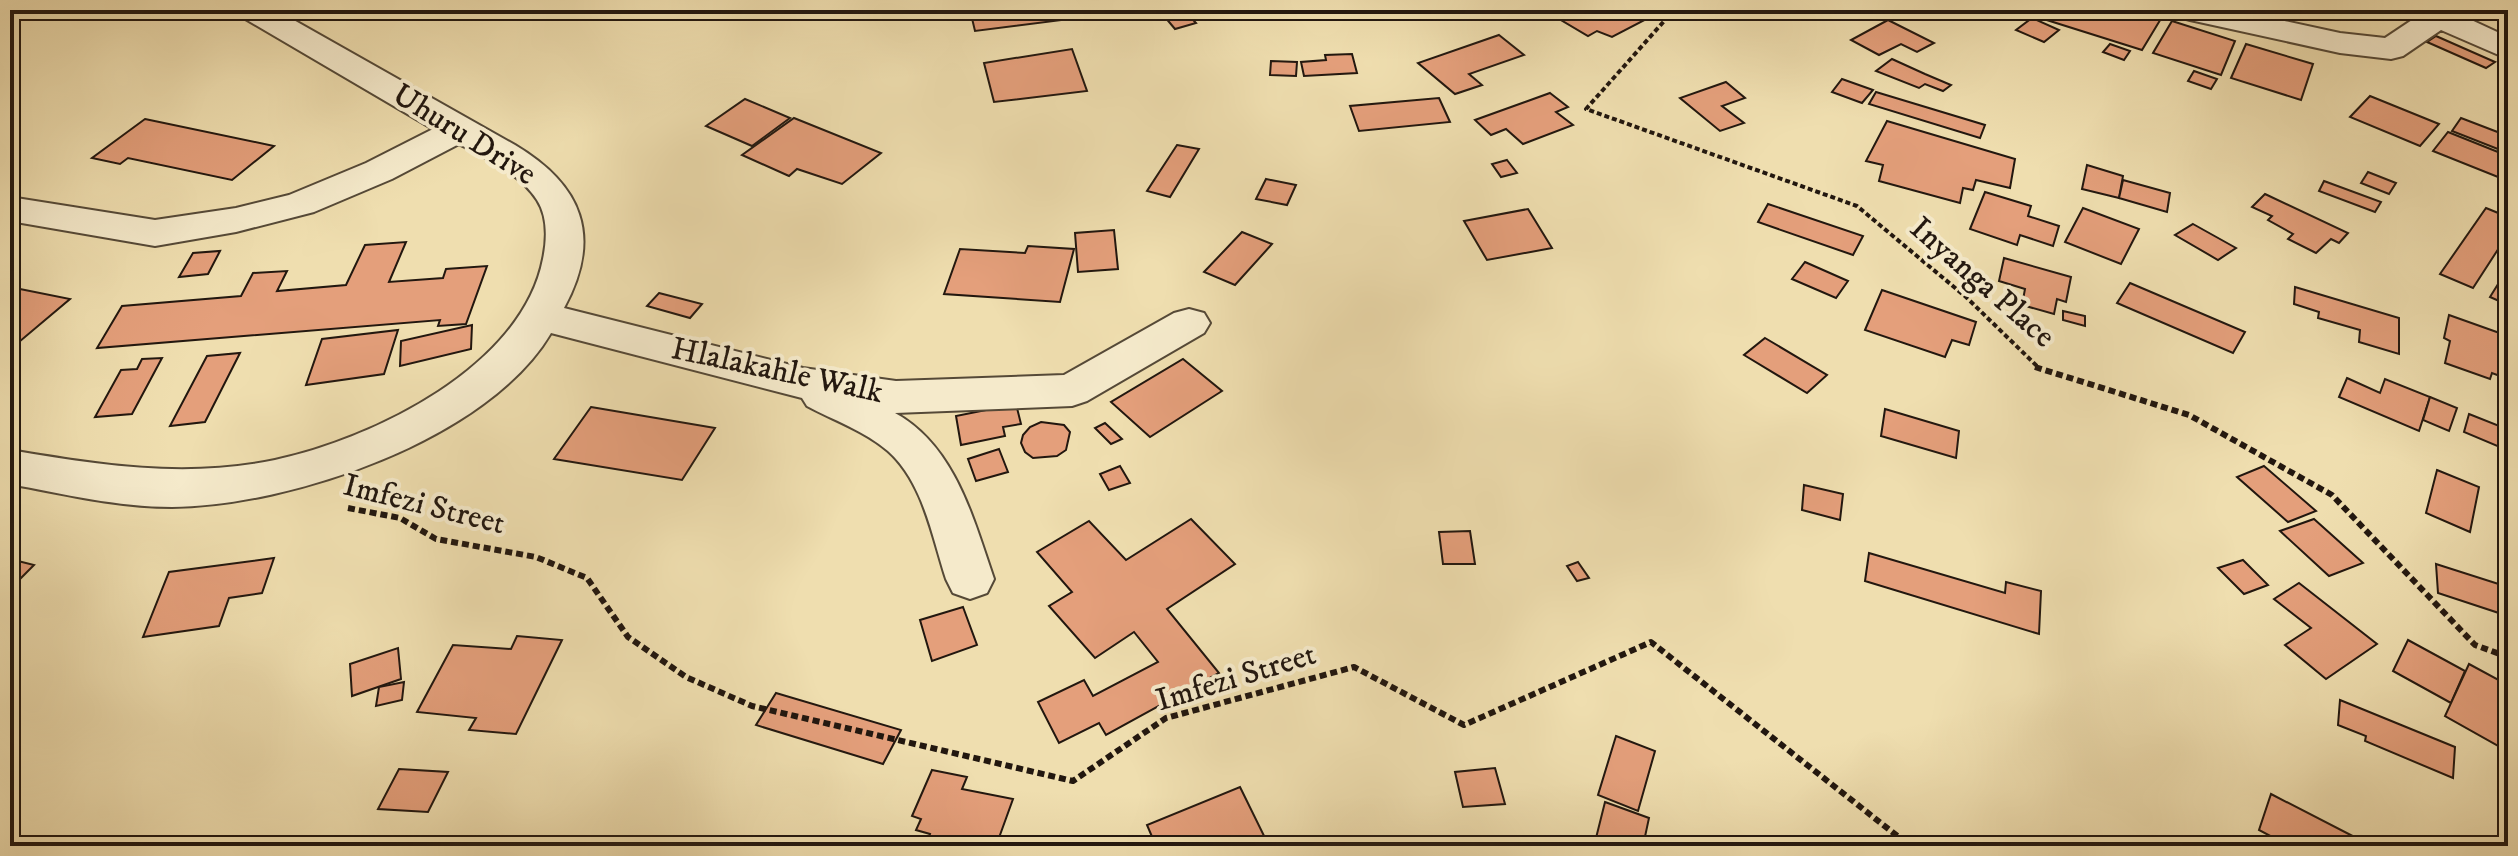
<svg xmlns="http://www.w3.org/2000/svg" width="2518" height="856" font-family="'IM FELL DW Pica',serif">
  <rect width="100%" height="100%" fill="#efdeaf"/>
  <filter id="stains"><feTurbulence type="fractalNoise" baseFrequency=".0025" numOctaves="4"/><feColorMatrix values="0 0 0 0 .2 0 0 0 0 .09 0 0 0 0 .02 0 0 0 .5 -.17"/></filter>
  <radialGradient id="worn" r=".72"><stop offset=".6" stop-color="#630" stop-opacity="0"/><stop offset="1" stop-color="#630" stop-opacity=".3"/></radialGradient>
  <g fill="#e49f7b" stroke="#22170f" stroke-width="2">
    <polygon points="970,10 1059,10 1062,20 975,31"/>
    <polygon points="1159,10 1190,10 1185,11 1196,23 1175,29"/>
    <polygon points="1544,10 1652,10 1658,13 1612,37 1597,31 1588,36"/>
    <polygon points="2044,10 2160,10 2165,12 2142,50 2034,16"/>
    <polygon points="2032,18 2059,30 2044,42 2016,30"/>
    <polygon points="1888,20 1934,43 1917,52 1901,44 1879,55 1851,40"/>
    <polygon points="2172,21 2235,41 2221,75 2153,53"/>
    <polygon points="1499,35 1524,55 1469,74 1482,85 1455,94 1418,63"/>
    <polygon points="2436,36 2495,62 2486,68 2427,42"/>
    <polygon points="2110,44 2130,51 2124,60 2103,52"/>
    <polygon points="2246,44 2313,64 2301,100 2231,78"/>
    <polygon points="1072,49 1087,91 994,102 984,63"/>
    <polygon points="1352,54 1357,73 1304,76 1301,62 1326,60 1325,55"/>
    <polygon points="1892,59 1925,74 1951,85 1943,91 1925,84 1919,88 1876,71"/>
    <polygon points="1271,61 1297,62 1296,76 1270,75"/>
    <polygon points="2194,71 2217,79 2211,89 2188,81"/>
    <polygon points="1842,79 1873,90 1862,103 1832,92"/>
    <polygon points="1726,82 1745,98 1722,106 1744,123 1720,131 1680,98"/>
    <polygon points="1876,92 1985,125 1980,138 1869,104"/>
    <polygon points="1550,93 1568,107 1556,112 1573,125 1523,144 1506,129 1491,135 1475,120"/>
    <polygon points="2370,96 2439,124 2420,146 2350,117"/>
    <polygon points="1439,98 1450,122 1359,131 1350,106"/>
    <polygon points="745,99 790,118 752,146 706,126"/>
    <polygon points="794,118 881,153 842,184 797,169 789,176 742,155"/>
    <polygon points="2461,118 2508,136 2508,153 2452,131"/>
    <polygon points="145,119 274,146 232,180 128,158 120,164 92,158"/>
    <polygon points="1887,121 2015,159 2010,188 1976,180 1973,190 1963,188 1960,203 1879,181 1883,165 1866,161"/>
    <polygon points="2448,132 2508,156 2508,181 2433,151"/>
    <polygon points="1177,145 1199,149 1170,197 1147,191"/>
    <polygon points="1507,160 1517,173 1501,177 1492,164"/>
    <polygon points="2087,165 2123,176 2119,198 2082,189"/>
    <polygon points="2368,172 2396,183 2389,194 2361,183"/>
    <polygon points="1266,179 1296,185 1287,205 1256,199"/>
    <polygon points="2123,180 2170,193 2167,212 2119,198"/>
    <polygon points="2324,181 2381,202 2375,212 2319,191"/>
    <polygon points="1985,192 2031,206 2028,216 2059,226 2053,246 2020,235 2017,245 1970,229"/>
    <polygon points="2265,194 2348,233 2339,243 2331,239 2316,253 2288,239 2293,234 2268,220 2272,216 2252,207"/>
    <polygon points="1768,204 1863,236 1853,255 1758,222"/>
    <polygon points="2083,208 2139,229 2121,264 2065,242"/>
    <polygon points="2486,208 2508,217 2508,234 2473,288 2440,274"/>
    <polygon points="1528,209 1552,248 1487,260 1464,221"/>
    <polygon points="2193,224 2236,248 2218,260 2175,235"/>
    <polygon points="1114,230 1118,269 1078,272 1075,233"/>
    <polygon points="1242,232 1272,244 1235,285 1204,272"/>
    <polygon points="406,242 389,282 443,278 446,269 487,266 466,324 438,326 440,320 97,348 122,306 241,296 253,273 287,271 277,291 346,285 365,245"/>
    <polygon points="1028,246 1074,249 1060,302 944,294 960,249 1025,253"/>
    <polygon points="220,251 208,274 179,277 193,253"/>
    <polygon points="2004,258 2071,277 2066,302 2057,299 2054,314 2022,305 2025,289 1999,281"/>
    <polygon points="1805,262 1848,281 1836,298 1792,279"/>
    <polygon points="2508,268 2508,305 2490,297"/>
    <polygon points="2130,283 2245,332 2233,353 2117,303"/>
    <polygon points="10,287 70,299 19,342 10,340"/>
    <polygon points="2295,287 2399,318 2399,354 2359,342 2360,330 2318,318 2319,312 2294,304"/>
    <polygon points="1882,290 1976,322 1969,345 1952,340 1945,357 1865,330"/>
    <polygon points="659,293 702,304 690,318 647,306"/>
    <polygon points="2063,311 2085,316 2085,326 2063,320"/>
    <polygon points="2449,315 2508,336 2508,379 2492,373 2490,379 2445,363 2450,341 2444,338"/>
    <polygon points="472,325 471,349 400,366 401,341"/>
    <polygon points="398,330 384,374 306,385 322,339"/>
    <polygon points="1765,338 1827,375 1807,393 1744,355"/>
    <polygon points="240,353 205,422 170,426 207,356"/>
    <polygon points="162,358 132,414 95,417 121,370 137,369 142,359"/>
    <polygon points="1183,359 1222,391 1150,437 1111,402"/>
    <polygon points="2347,378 2380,393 2385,379 2430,397 2419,431 2339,397"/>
    <polygon points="2430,397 2457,408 2449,431 2423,420"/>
    <polygon points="1016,404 1021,424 1003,427 1005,436 961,445 956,416"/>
    <polygon points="591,407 715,428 682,480 554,459"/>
    <polygon points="1885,409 1959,431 1956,458 1881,436"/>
    <polygon points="2469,414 2507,429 2502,448 2464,432"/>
    <polygon points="1041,422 1064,425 1070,432 1066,450 1057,456 1033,458 1025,452 1021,443 1023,435 1030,427"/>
    <polygon points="1105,423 1122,439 1111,444 1095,428"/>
    <polygon points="999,449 1008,472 976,481 968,459"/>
    <polygon points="1120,466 1130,483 1109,490 1100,474"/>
    <polygon points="2264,466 2316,511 2288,522 2237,477"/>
    <polygon points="2437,470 2479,487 2470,532 2426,513"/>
    <polygon points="1804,485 1843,494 1840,520 1802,510"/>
    <polygon points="1191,519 1235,564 1167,609 1219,673 1106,735 1099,723 1059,743 1038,702 1084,680 1093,696 1158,662 1134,632 1095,658 1049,606 1072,592 1037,552 1089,521 1126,560"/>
    <polygon points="2314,519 2363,563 2329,576 2280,531"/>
    <polygon points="1470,531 1475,564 1443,564 1439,532"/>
    <polygon points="1869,553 2005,593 2006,582 2041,591 2039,634 1865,581"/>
    <polygon points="274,558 262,593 229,598 219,626 143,637 169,572"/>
    <polygon points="10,559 34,565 10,589"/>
    <polygon points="2243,560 2268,585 2244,594 2218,568"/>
    <polygon points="1578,562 1589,578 1577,581 1567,566"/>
    <polygon points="2436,564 2508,587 2508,616 2438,593"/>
    <polygon points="2299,583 2377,644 2326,679 2285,645 2311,628 2274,599"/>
    <polygon points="963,607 977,645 932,661 920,620"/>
    <polygon points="517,636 562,640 516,734 469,730 476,718 417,712 453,645 511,649"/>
    <polygon points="2408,640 2465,671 2451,703 2393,671"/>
    <polygon points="398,648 401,679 352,696 350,664"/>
    <polygon points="2469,664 2508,685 2508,735 2502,748 2445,716"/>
    <polygon points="404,682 402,700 376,706 379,687"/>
    <polygon points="776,693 901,730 883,764 756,725"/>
    <polygon points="2340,700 2455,747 2453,778 2365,741 2366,736 2338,725"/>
    <polygon points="1616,736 1655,751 1638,811 1598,795"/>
    <polygon points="1495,768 1505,804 1463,807 1455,772"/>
    <polygon points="399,769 448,772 428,812 378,809"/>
    <polygon points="932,770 967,777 962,789 1013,799 996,846 926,846 930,834 916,830 921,819 912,816"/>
    <polygon points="1240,787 1269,846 1156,846 1147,825"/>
    <polygon points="2271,794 2372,846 2289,846 2259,830"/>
    <polygon points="1605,802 1649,818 1643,846 1594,846"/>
  </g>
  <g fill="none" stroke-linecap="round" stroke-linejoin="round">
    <defs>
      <g id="minor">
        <path d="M237,10H276L515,145C582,185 603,236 564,308L803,368L896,381L1064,375L1174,313L1189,309L1204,313L1210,323L1204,333L1087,401L1072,406L895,413C955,446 973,518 994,579L987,593L970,599L953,593L946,579C932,536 923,482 888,451C865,431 833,420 807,406L802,398L551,333C488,440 290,506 172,507C118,507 63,494 10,484V450C100,465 184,479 275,460C373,439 522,367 543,259C547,240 548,217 537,200C520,173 485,158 459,144L392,179L314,212L236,232L155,246L10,221V197L155,220L236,208L289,195L366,163L433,129L242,17Z"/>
        <polygon points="2174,10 2234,10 2340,33 2385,38 2415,18 2408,10 2475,10 2467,18 2508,37 2508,59 2441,30 2403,56 2391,59 2340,53 2190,20 2179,17"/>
      </g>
    </defs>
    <use href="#minor" stroke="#554937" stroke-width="4"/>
    <polyline stroke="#22170f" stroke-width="4" stroke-dasharray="5 3" stroke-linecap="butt" points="1674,10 1586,109 1857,206 1966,297 2040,369"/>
    <g stroke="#22170f" stroke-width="6" stroke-dasharray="7 4" stroke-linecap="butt">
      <polyline points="2035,367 2189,415 2332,495 2475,645 2508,657"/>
      <polyline points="348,508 400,518 436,539 536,557 587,578 628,637 686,677 752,706 1073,781 1166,718 1354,667 1464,725 1651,642 1910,846"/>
    </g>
    <use href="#minor" fill="#f5eacb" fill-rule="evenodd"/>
  </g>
  <g text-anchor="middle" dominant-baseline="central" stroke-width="8" stroke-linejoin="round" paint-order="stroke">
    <g font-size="32" fill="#22170f" stroke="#f5eacb">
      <text transform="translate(464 135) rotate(32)">Uhuru Drive</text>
      <text transform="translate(1982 283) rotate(41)">Inyanga Place</text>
      <text transform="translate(777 371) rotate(12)">Hlalakahle Walk</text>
      <text transform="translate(424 505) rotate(14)">Imfezi Street</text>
      <text transform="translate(1236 678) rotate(-17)">Imfezi Street</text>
    </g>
  </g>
  <rect width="2518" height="856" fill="none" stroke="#efdeaf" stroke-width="40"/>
  <rect x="12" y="12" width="2494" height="832" fill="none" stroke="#22170f" stroke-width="4"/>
  <rect x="20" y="20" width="2478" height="816" fill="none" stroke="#22170f" stroke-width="2"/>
  <rect width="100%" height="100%" filter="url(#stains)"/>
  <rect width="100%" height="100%" fill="url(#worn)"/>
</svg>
